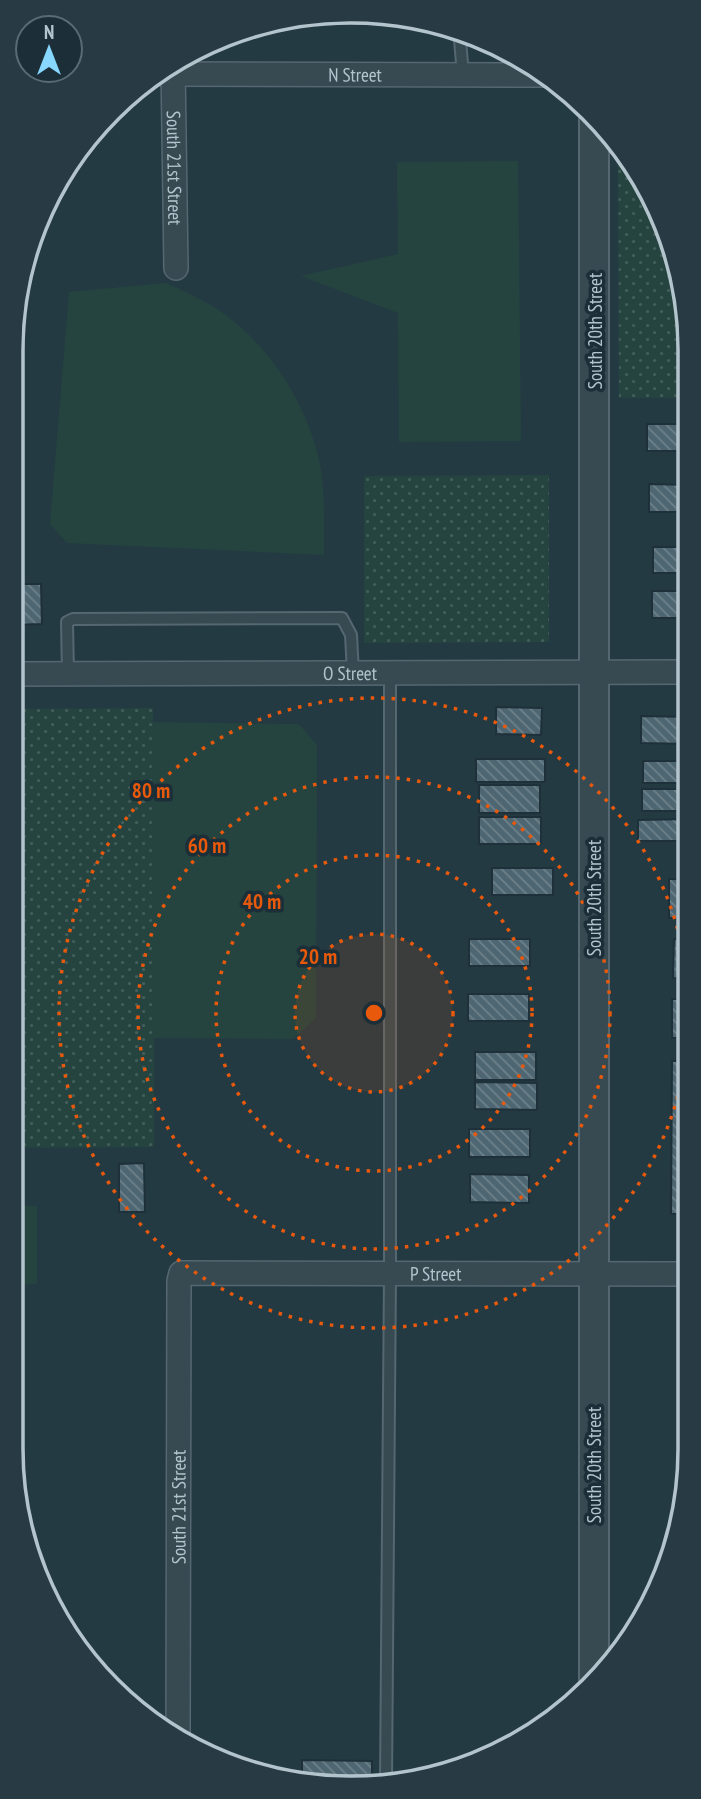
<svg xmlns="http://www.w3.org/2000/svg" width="701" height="1799" font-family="'PT Sans Narrow',sans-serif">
  <defs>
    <pattern id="grass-dots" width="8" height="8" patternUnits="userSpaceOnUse" patternTransform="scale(1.75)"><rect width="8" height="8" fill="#25443f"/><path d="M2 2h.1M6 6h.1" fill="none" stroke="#425d5a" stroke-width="1.8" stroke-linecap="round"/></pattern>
    <pattern id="building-back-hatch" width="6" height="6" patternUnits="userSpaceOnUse" patternTransform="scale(1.75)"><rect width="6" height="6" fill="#4e6671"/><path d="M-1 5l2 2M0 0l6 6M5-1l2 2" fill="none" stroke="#6d818a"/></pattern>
  </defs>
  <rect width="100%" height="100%" fill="#233a43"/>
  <g fill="url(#grass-dots)">
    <polygon points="618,144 656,200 688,306 688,398 619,398"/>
    <polygon points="549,475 549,642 364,643 364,476"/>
    <polygon points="153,708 154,1147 11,1148 10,709"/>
  </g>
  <g fill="#25443f">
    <polygon points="518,161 521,441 399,442 398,313 301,276 398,254 397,162"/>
    <path d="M166,283C182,290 199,298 214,307C264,339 300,392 316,448C326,482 324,520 324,555L67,543L50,524L69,292Z"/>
    <polygon points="153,722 299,724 317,745 316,1018 293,1039 153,1038"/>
    <polygon points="11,1206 37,1206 37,1284 11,1285"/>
  </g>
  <g fill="url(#building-back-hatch)" stroke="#1e313a" stroke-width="2">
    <rect x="647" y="424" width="41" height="27"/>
    <polygon points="649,484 688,485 688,512 649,512"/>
    <rect x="653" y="547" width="35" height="26"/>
    <polygon points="10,584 41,584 42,624 10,625"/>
    <rect x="652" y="591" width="36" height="27"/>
    <polygon points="496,707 542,708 541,735 496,734"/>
    <polygon points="641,716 689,717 689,744 641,743"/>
    <rect x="476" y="759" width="69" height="23"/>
    <rect x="643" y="761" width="46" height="22"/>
    <rect x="479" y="785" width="61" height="28"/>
    <rect x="642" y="789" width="47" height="22"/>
    <rect x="479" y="817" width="62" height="27"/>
    <polygon points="689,819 689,841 638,841 638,820"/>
    <rect x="492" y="868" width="61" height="27"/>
    <rect x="669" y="879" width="20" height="39"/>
    <rect x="469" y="939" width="61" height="27"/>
    <polygon points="674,939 689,940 689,979 673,978"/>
    <rect x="468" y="994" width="61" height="27"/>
    <rect x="672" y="999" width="17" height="39"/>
    <rect x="475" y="1052" width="61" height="28"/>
    <polygon points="672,1061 689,1061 690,1214 671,1214"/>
    <polygon points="475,1082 537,1083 537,1110 475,1109"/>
    <rect x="469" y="1129" width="61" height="28"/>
    <polygon points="144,1163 145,1212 119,1212 119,1164"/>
    <polygon points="470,1174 529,1175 529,1203 470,1202"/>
    <polygon points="302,1760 372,1761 372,1783 306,1786 302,1784"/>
  </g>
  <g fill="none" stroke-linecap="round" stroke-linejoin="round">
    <defs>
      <g id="service">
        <polyline points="459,28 463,75"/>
        <polyline points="68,674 67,622 73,619 342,618 351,635 353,673"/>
        <polyline points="386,1783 390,1273 390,673"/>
      </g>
      <g id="minor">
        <path id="s1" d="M173,66L176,268"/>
        <path id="s2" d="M163,74L548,75"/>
        <path id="s3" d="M10,674L688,672"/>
        <path id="s4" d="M178,1741L179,1281L181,1273L690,1274"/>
      </g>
      <polyline id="tertiary" points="594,1680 594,116"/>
    </defs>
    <use href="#service" stroke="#556770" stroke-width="14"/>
    <use href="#minor" stroke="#556770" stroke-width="26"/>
    <use href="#tertiary" stroke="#556770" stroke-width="32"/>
    <use href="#service" stroke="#374a52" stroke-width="10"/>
    <use href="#minor" stroke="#374a52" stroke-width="23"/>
    <use href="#tertiary" stroke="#374a52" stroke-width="28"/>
  </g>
  <circle cx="374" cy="1013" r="79" fill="#e8590c" fill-opacity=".12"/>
  <g fill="none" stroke="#e8590c" stroke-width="3.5" stroke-dasharray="3.5 7">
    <circle cx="374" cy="1013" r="79"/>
    <circle cx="374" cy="1013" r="158"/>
    <circle cx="374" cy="1013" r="236"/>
    <circle cx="374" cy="1013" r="315"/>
  </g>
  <g text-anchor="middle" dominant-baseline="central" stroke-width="7" stroke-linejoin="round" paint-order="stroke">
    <g font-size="19" fill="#b4c4cd" stroke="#1c2f38">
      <text stroke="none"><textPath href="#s2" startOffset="192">N Street</textPath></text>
      <text stroke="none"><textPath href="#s1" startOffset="102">South 21st Street</textPath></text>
      <text transform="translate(595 331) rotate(-90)">South 20th Street</text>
      <text stroke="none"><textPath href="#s3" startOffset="340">O Street</textPath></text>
      <text transform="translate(594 898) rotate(-90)">South 20th Street</text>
      <text stroke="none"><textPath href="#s4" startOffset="723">P Street</textPath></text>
      <text transform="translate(594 1465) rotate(-90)">South 20th Street</text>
      <text stroke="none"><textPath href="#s4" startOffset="234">South 21st Street</textPath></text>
    </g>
  </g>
  <path d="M0 0H701V1799H0ZM350 23H351A327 327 0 0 1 678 350V1449A327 327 0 0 1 351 1776H350A327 327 0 0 1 23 1449V350A327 327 0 0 1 350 23Z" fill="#283b44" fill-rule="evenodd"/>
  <path fill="none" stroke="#b4c4cd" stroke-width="3.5" d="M350 23H351A327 327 0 0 1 678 350V1449A327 327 0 0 1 351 1776H350A327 327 0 0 1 23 1449V350A327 327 0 0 1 350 23Z"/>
  <circle cx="374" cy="1013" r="10" fill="#e8590c" stroke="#1c2f38" stroke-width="3.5"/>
  <g font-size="21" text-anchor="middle" font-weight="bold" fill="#e8590c" stroke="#1c2f38" stroke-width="7" stroke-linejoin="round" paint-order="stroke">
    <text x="151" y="798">80 m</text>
    <text x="207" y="853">60 m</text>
    <text x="262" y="909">40 m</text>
    <text x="318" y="964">20 m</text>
  </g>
  <g transform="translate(49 49)"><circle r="33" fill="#1c2f38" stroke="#596b74" stroke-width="2"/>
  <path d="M0-5L12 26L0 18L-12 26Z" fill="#87d7ff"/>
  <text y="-10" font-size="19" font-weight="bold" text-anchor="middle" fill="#b4c4cd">N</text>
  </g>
</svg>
